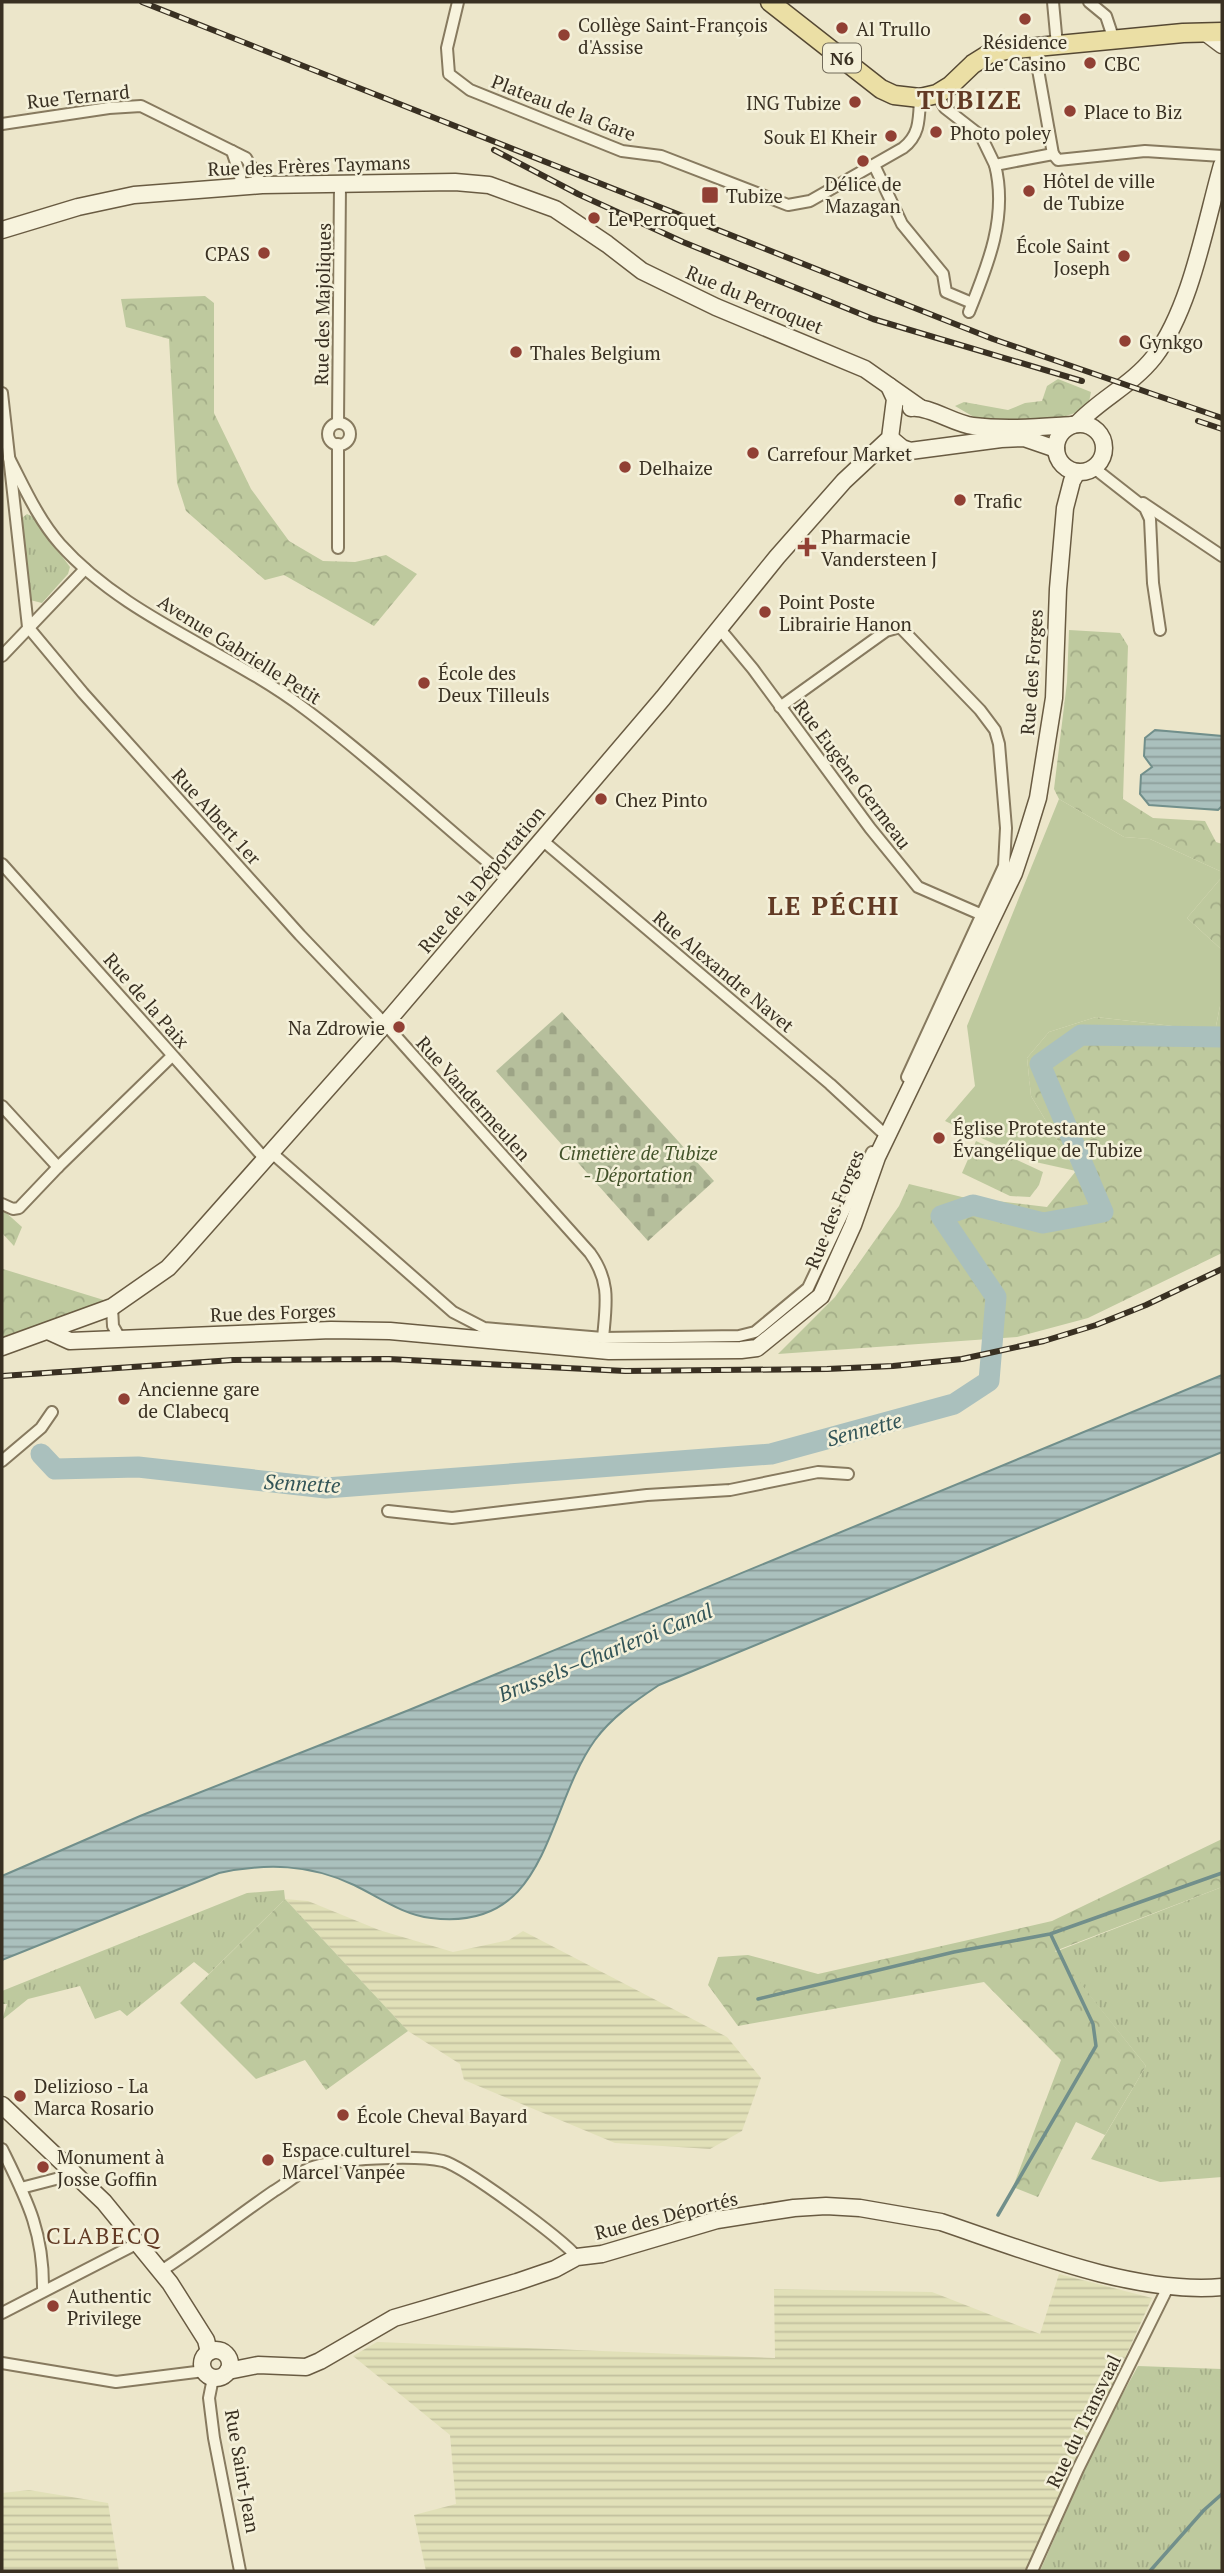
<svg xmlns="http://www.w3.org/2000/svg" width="1224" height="2573" font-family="'PT Serif',serif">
  <defs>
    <pattern id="farmland-rules" width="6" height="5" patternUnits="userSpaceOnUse" patternTransform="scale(1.75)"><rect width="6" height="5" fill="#e1e0b8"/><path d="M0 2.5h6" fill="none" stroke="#c2c09e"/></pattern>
    <pattern id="grass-tufts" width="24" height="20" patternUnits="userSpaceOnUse" patternTransform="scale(1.75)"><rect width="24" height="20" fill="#bec99e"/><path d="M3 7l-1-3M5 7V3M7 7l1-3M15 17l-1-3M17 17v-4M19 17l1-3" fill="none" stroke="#a4ad88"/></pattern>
    <pattern id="forest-crowns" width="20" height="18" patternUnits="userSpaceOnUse" patternTransform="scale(1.75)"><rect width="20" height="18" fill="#bec99e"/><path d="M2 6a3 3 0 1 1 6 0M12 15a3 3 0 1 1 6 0" fill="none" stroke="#a4ad88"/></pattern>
    <pattern id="cemetery-stones" width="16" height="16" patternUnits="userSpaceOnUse" patternTransform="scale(1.75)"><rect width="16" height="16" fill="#b6bf9c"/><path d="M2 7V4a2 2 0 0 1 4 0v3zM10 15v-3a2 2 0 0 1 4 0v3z" fill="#9da486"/></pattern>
    <pattern id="water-rules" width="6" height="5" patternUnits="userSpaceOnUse" patternTransform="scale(1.75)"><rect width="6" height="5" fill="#aac0bd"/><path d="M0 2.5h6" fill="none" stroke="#8b9c99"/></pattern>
  </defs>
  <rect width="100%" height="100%" fill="#ece6ca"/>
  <g fill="url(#farmland-rules)">
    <polygon points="285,1899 308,1901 379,1930 453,1952 509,1940 523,1931 727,2037 761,2078 742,2131 710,2149 615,2143 464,2080 460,2064 408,2031"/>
    <polygon points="1059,2274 1152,2298 1028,2571 426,2571 414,2515 456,2504 450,2435 353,2356 377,2342 775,2358 774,2289 932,2292 1040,2334"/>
    <polygon points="29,2490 108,2503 119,2571 2,2571 2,2493"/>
  </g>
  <g fill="url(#grass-tufts)">
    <polygon points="27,514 33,517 70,567 68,574 42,603 30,600 22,521 22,518"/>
    <polygon points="1222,1887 1222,2177 1160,2182 1091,2159 1146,2066 1055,1952"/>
    <polygon points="284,1890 285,1899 209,1974 194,1962 127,2016 120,2010 95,2019 80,1986 28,1999 2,2020 7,2004 2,2004 2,1991 247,1893"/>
    <polygon points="1138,2366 1222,2369 1222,2571 1040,2571 1100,2435"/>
  </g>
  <g fill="url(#forest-crowns)">
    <polygon points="205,296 214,303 214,413 251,489 289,541 323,561 355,562 386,555 417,574 374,626 284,575 265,580 186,511 177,483 169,339 126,327 121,299"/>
    <polygon points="1058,379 1091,392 1089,402 1075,413 1060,418 1008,425 979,420 955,406 964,402 1008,410 1025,403 1042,401 1047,386"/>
    <polygon points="1069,630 1120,633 1128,646 1123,799 1153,818 1205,821 1216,842 1222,844 1222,872 1150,839 1124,837 1059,799 1054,789 1067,682"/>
    <polygon points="1222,877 1222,950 1187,918"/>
    <polygon points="1222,996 1222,1253 1088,1318 1017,1337 778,1354 835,1297 899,1206 909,1184 962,1197 1047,1207 1076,1171 1031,1096 1027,1058 1049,1032 1096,1017 1215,1031"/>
    <polygon points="976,1141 1043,1172 1039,1185 1030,1197 1010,1196 962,1173"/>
    <polygon points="2,1209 22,1227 14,1246 2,1233"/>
    <polygon points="3,1269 107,1301 2,1337"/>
    <polygon points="1222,1839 1222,1887 1055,1951 1146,2066 1105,2135 1076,2122 1038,2197 1013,2187 1061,2060 984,1982 738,2026 708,1985 718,1957 748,1955 818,1974 1052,1921"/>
    <polygon points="285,1899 408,2031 326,2090 305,2060 256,2079 180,2003"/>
  </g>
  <polygon fill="url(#cemetery-stones)" points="562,1012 714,1181 648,1241 496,1071"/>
  <polygon fill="#bec99e" points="1059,799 1124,837 1150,839 1222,872 1222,877 1187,918 1222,950 1222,996 1215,1031 1096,1017 1049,1032 1027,1058 1031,1096 1076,1171 1031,1161 945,1121 975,1086 967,1026"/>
  <g fill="url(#water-rules)" stroke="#718f8b" stroke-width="2">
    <polygon points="1155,730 1222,736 1222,806 1218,810 1149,805 1140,794 1141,775 1152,767 1144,756 1145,738"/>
    <path d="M1222,1375V1452L659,1685C635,1701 612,1717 595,1740C544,1811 550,1933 431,1918C403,1915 379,1897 354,1885C310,1864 266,1863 219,1873L2,1960V1876L140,1816L409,1710Z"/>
  </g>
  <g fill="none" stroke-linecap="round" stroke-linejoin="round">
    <g stroke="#718f8b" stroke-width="3.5">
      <polyline points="758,1999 954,1952 1050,1934 1222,1873"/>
      <polyline points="998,2215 1096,2046 1093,2024 1051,1935"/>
      <polyline points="1150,2571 1204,2510 1222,2494"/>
    </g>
    <polyline stroke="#aac0bd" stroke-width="21" points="41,1454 55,1469 138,1467 326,1488 771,1454 954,1404 989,1381 996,1297 941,1216 973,1205 1043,1223 1103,1212 1040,1064 1081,1035 1222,1037"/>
    <defs>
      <g id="street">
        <path d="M458,2L447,48L449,74L470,90L622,151L661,156L788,205L810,201L903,148C920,135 919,119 920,98"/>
        <polyline points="1053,2 1057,45"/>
        <polyline points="1089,2 1106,16 1114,40"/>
        <polyline points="1034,47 1053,154"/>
        <polyline points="937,94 945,108 981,136 995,165 1053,154"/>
        <polyline points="2,124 109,108 141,106 232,151"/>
        <polyline points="1053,154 1058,160 1145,151 1222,156"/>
        <polyline points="874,165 902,224 943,274 946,292 972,303"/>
        <polyline points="241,186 240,175 232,151 246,158 262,185"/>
        <path d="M969,312C988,265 1008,216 995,165"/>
        <polyline points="2,393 28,627"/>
        <polyline points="338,423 340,185"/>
        <circle cx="339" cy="434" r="11"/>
        <path d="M9,458C24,487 38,519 60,544C126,618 227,650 305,709C376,762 440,823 508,879"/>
        <polyline points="1094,468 1145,508 1150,519 1153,583 1160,630"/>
        <polyline points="1143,503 1222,556"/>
        <polyline points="338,548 338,444"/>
        <path d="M28,627L83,693L300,935L385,1024L590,1253C611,1282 606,1304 603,1338"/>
        <polyline points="719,628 753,669 870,828 918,887 980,914"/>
        <polyline points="2,656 85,569"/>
        <polyline points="780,707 886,631 900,627 980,710 995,730 999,744 1006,828 1004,866 907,1077"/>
        <polyline points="542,840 830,1084 881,1131"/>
        <polyline points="2,864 265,1159"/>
        <polyline points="2,1106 58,1167"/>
        <polyline points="272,1153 453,1312 484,1328 603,1338 739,1336 755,1332 808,1288 872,1152"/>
        <polyline points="2,1204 13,1209 19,1208 58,1167 172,1056"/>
        <polyline points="112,1307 113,1326 121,1340"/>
        <polyline points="2,1461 41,1428 52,1412"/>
        <polyline points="388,1511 452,1518 647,1495 730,1490 818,1472 848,1474"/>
        <path d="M2,2149C27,2200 44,2232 43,2291"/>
        <polyline points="21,2188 75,2174"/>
        <path d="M161,2271C200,2246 236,2217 274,2191C286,2184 298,2173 310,2168C337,2158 416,2155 443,2161C465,2167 561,2238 577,2257"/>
        <polyline points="2,2313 138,2243"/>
        <polyline points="2,2363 116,2382 204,2371"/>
        <polyline points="213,2378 209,2398 214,2438 240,2571"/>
        <polyline points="1032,2571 1078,2469 1168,2287"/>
      </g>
      <g id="secondary">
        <polyline points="1206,33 1222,45"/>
        <polyline points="2,230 78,207 134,195 262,185 455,182 489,185 555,209 607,244 642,271 716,307 865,369 919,407"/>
        <path d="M911,408C928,405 954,424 973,426C1006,430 1040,427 1072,425"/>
        <path d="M1077,424C1100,399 1132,385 1154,357C1191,308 1205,225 1222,165"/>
        <circle cx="1080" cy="448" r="24"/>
        <polyline points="890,438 902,448 910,451 1001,439 1024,438 1056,449"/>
        <polyline points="48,1331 70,1341 331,1330 390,1331 609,1351 741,1350 757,1348 821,1296 853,1225 877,1157 1014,873 1026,837 1038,798 1054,698 1058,589 1065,508 1072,481 1077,472"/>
        <polyline points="2,1347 112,1307 168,1268 181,1254 385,1024 663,698 777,557 844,481 890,438 895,399 889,386"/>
        <polyline points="2,2105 104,2202 170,2283 206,2340 209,2352"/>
        <circle cx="216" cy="2364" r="14"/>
        <path d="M228,2371L258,2365L306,2367L320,2361L394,2318L517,2282L555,2269L577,2257L602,2254L717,2220L794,2208L826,2206L860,2208L941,2222C1024,2250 1135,2295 1222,2287"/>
      </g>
      <polyline id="primary" points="770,2 881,89 894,95 920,98 937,94 950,86 973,64 989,54 1006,50 1183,33 1222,32"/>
    </defs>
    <use href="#street" stroke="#877a5f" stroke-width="14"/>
    <use href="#secondary" stroke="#695b42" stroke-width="19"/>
    <use href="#primary" stroke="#554833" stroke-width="21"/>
    <use href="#street" stroke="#f7f3dd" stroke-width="10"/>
    <use href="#secondary" stroke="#f7f3dd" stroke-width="16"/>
    <use href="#primary" stroke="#ebdfa5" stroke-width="18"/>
    <defs>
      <g id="rail">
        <polyline points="142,2 993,339 1222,418"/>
        <polyline points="494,150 578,194 683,242 873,319 1082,381"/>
        <polyline points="1198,421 1222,429"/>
        <polyline points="2,1376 233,1360 389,1359 625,1371 827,1369 893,1366 962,1359 1044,1341 1096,1325 1146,1305 1222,1269"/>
      </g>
    </defs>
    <use href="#rail" stroke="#393022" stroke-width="6"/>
    <use href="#rail" stroke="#f4f0d9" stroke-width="3.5" stroke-dasharray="10" stroke-linecap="butt"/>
  </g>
  <g fill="#914034" stroke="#f4f0d9" stroke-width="2.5">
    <circle cx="1025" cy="19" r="7"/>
    <circle cx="842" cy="28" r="7"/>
    <circle cx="564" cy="35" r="7"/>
    <circle cx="1090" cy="63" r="7"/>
    <circle cx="855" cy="102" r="7"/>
    <circle cx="1070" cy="111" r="7"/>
    <circle cx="936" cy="132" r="7"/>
    <circle cx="891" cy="136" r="7"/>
    <circle cx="863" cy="161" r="7"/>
    <circle cx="1029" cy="191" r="7"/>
    <rect x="701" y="186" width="18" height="18" rx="3.5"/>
    <circle cx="594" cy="218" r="7"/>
    <circle cx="264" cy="253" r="7"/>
    <circle cx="1124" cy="256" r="7"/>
    <circle cx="1125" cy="341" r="7"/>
    <circle cx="516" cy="352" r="7"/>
    <circle cx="753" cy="453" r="7"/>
    <circle cx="625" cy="467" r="7"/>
    <circle cx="960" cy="500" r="7"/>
    <path d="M803.5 536.5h7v7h7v7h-7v7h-7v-7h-7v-7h7z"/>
    <circle cx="765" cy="612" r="7"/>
    <circle cx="424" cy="683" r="7"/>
    <circle cx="601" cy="799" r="7"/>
    <circle cx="399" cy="1027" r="7"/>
    <circle cx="939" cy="1138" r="7"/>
    <circle cx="124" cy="1399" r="7"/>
    <circle cx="20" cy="2096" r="7"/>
    <circle cx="343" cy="2115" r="7"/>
    <circle cx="268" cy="2160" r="7"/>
    <circle cx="43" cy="2167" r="7"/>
    <circle cx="53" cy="2306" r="7"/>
  </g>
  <g text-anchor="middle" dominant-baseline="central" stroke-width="5" stroke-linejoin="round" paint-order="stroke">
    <rect fill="#f4f0d9" stroke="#716a59" stroke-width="2" x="823" y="43.5" width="38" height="29" rx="5"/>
    <g font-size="18" font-weight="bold" fill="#393022">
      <text x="842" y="58">N6</text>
    </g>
    <g font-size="19" fill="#393022" stroke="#f4f0d9" text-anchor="start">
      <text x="578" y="24">Collège Saint-François<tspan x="578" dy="22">d'Assise</tspan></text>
      <text x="856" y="28">Al Trullo</text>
      <text x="1025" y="41" text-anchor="middle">Résidence<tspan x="1025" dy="22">Le Casino</tspan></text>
      <text x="1104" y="63">CBC</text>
      <text x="841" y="102" text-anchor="end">ING Tubize</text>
      <text x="1084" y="111">Place to Biz</text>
      <text x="950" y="132">Photo poley</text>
      <text x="877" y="136" text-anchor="end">Souk El Kheir</text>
      <text x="1043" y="180">Hôtel de ville<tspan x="1043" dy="22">de Tubize</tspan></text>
      <text x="863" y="183" text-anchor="middle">Délice de<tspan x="863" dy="22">Mazagan</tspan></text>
      <text x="726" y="195">Tubize</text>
      <text x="608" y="218">Le Perroquet</text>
      <text x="1110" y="245" text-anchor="end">École Saint<tspan x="1110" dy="22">Joseph</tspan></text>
      <text x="250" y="253" text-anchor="end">CPAS</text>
      <text x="1139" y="341">Gynkgo</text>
      <text x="530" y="352">Thales Belgium</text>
      <text x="767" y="453">Carrefour Market</text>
      <text x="639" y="467">Delhaize</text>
      <text x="974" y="500">Trafic</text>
      <text x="821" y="536">Pharmacie<tspan x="821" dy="22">Vandersteen J</tspan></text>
      <text x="779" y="601">Point Poste<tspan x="779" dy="22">Librairie Hanon</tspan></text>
      <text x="438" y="672">École des<tspan x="438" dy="22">Deux Tilleuls</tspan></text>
      <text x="615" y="799">Chez Pinto</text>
      <text x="385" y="1027" text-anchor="end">Na Zdrowie</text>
      <text x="953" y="1127">Église Protestante<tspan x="953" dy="22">Évangélique de Tubize</tspan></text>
      <text x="138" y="1388">Ancienne gare<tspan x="138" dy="22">de Clabecq</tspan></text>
      <text x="34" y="2085">Delizioso - La<tspan x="34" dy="22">Marca Rosario</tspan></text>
      <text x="357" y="2115">École Cheval Bayard</text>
      <text x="282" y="2149">Espace culturel<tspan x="282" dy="22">Marcel Vanpée</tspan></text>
      <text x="57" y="2156">Monument à<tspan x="57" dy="22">Josse Goffin</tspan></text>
      <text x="67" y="2295">Authentic<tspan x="67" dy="22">Privilege</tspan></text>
    </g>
    <g font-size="19" fill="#393022" stroke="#f4f0d9">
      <text transform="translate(78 96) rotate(-6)">Rue Ternard</text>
      <text transform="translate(564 107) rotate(21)">Plateau de la Gare</text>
      <text transform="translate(309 165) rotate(-2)">Rue des Frères Taymans</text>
      <text transform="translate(755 299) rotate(23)">Rue du Perroquet</text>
      <text transform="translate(322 304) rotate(-89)">Rue des Majoliques</text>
      <text transform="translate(240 649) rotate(32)">Avenue Gabrielle Petit</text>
      <text transform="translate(1031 672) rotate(-86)">Rue des Forges</text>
      <text transform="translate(853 774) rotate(53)">Rue Eugène Germeau</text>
      <text transform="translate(217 816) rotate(48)">Rue Albert 1er</text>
      <text transform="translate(481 879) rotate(-50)">Rue de la Déportation</text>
      <text transform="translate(724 971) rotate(40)">Rue Alexandre Navet</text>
      <text transform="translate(147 1000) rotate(49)">Rue de la Paix</text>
      <text transform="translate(474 1098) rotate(48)">Rue Vandermeulen</text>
      <text transform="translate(834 1209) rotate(-68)">Rue des Forges</text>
      <text transform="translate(273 1312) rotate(-2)">Rue des Forges</text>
      <text transform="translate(666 2215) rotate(-14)">Rue des Déportés</text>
      <text transform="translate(1083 2421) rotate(-64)">Rue du Transvaal</text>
      <text transform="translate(243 2471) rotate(80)">Rue Saint-Jean</text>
    </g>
    <g font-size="19" font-style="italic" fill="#43532a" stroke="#f4f0d9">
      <text x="638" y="1152">Cimetière de Tubize<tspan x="638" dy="22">- Déportation</tspan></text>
    </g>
    <g font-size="21" font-style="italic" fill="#325457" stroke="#f4f0d9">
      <text transform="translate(864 1429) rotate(-15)">Sennette</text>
      <text transform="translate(302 1483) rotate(3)">Sennette</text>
      <text transform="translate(605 1652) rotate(-22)">Brussels–Charleroi Canal</text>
    </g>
    <g font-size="23" letter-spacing="2" fill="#623a24" stroke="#f4f0d9">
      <text x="104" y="2235">CLABECQ</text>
    </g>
    <g font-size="26" font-weight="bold" letter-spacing="2" fill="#623a24" stroke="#f4f0d9">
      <text x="970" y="99">TUBIZE</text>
      <text x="834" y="905">LE PÉCHI</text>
    </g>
  </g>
  <rect width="1224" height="2573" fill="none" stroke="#393022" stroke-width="7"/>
</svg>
